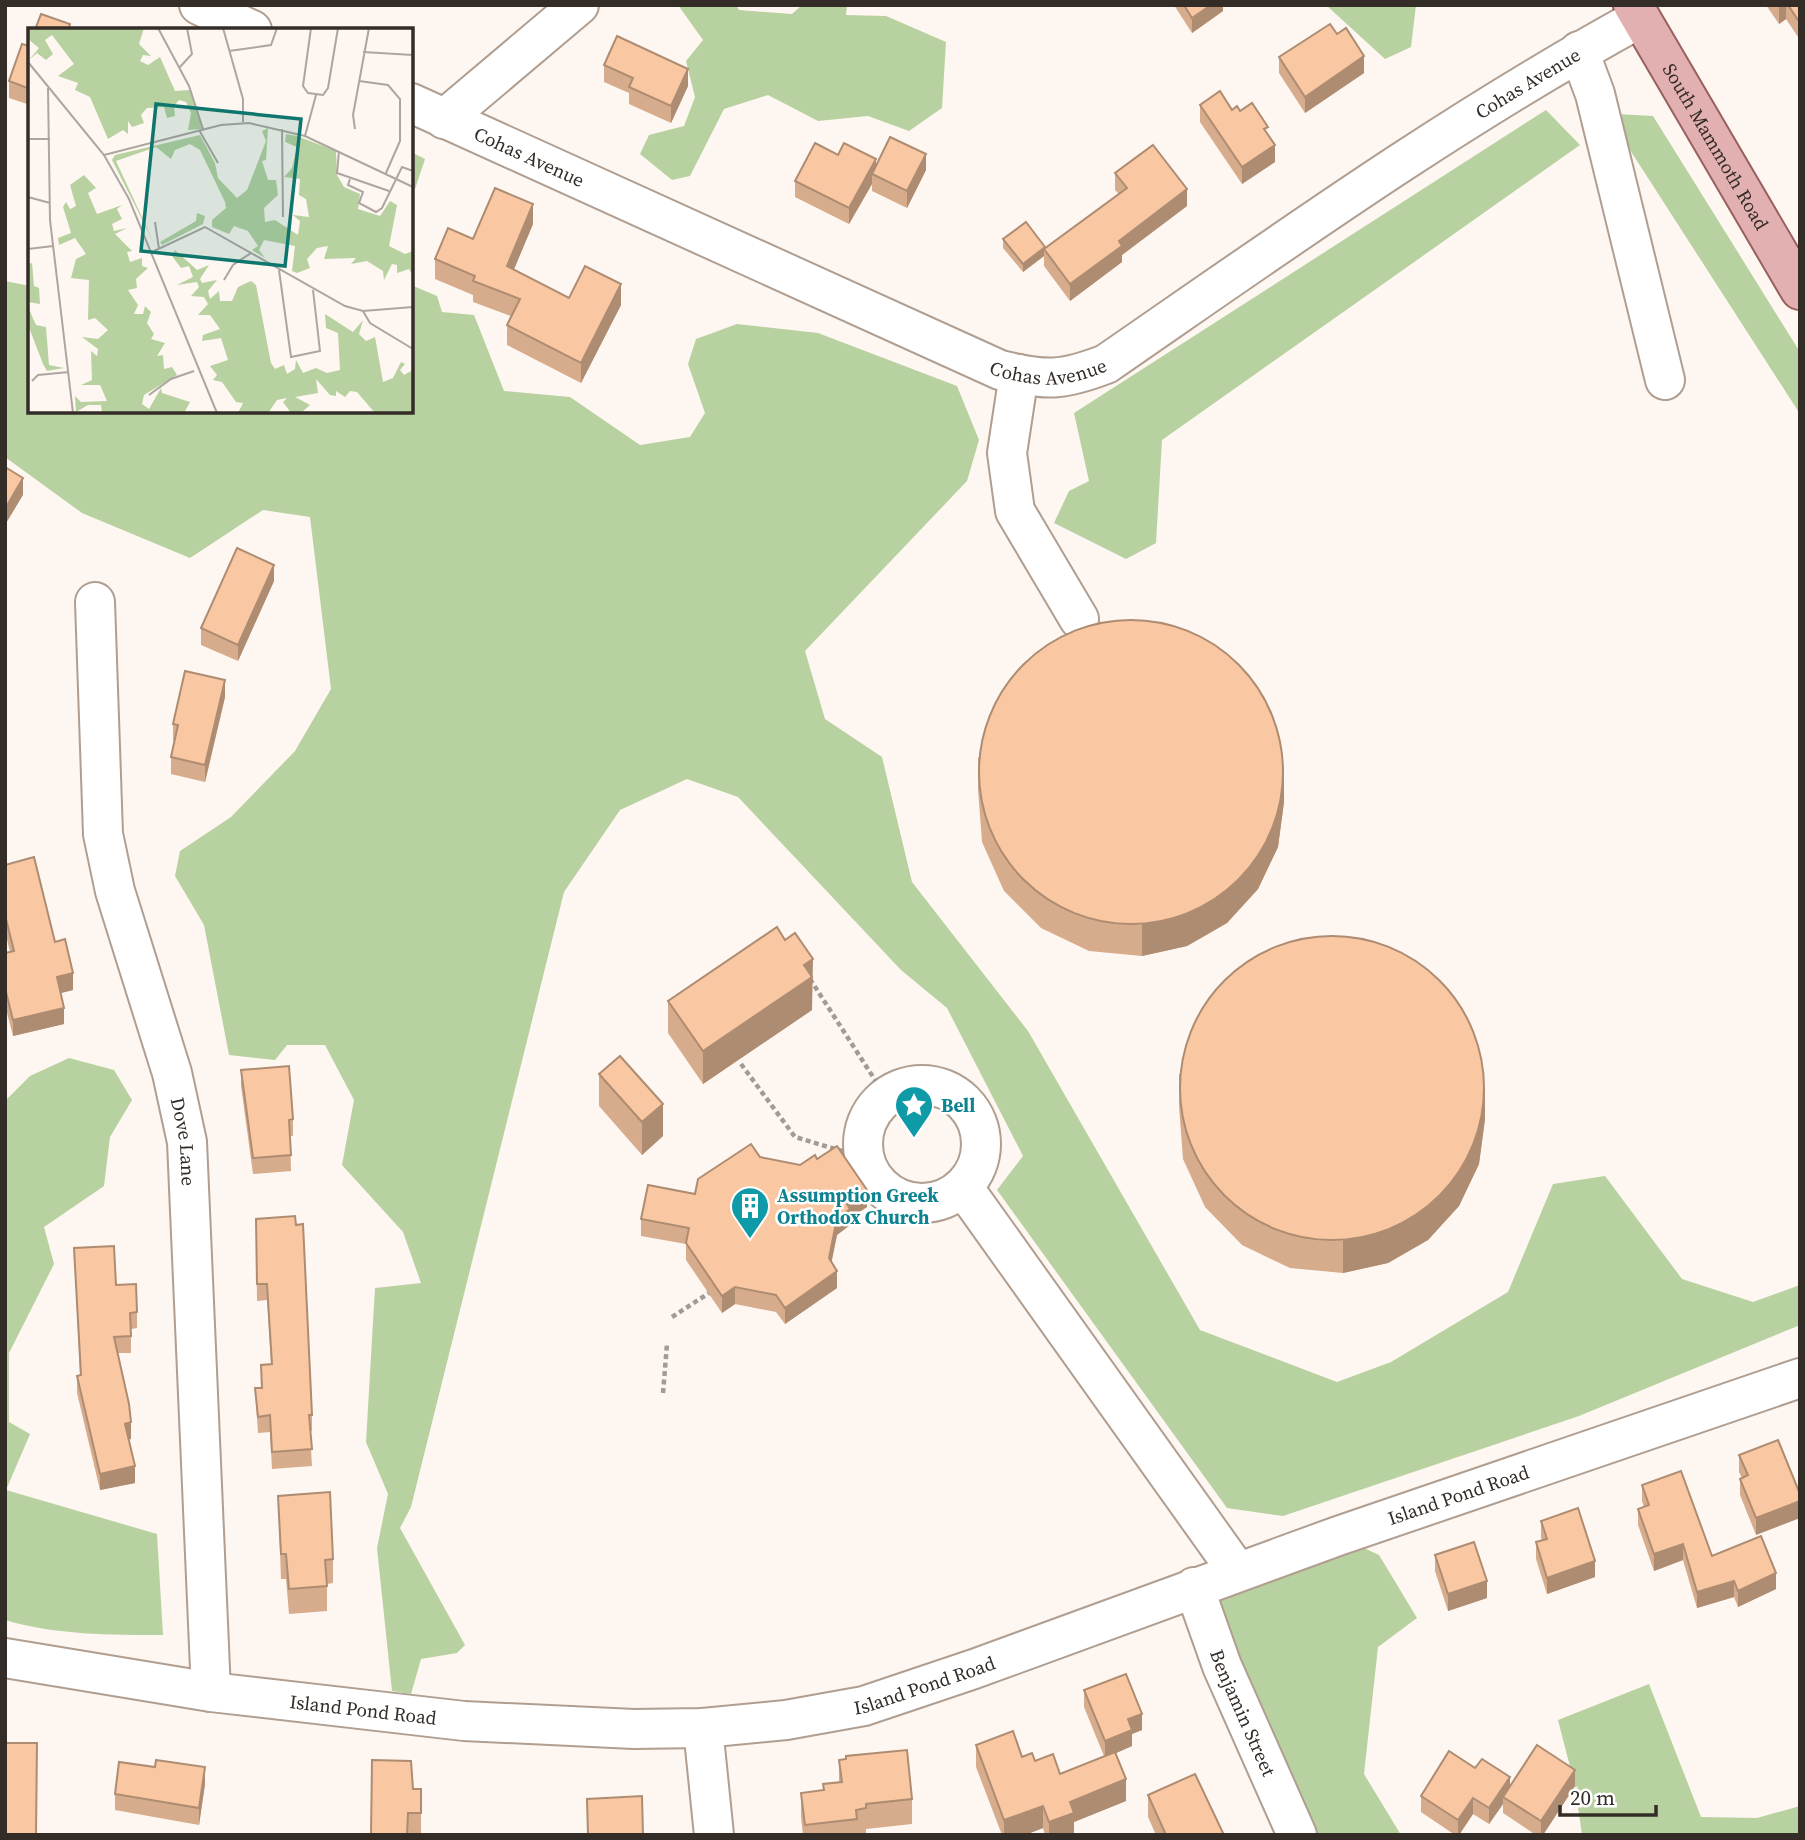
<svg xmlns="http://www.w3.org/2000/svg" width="1805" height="1840" font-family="'Source Serif 4',serif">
  <rect width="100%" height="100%" fill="#fef6f0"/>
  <g fill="#b8d1a0">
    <polygon points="678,5 736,5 739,10 792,14 802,5 847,5 846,15 886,16 946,42 942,108 909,131 868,116 818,121 768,95 724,109 690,176 672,180 640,154 649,135 684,126 695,97 686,61 703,40"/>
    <polygon points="1326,5 1416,5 1411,47 1385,59"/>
    <polygon points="1546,110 1580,145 1162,440 1156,543 1126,559 1054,523 1069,491 1089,481 1074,413"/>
    <polygon points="1617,114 1653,116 1800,352 1800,414 1630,150"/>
    <polygon points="411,152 425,159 415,189 411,188"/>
    <polygon points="5,281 30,286 30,411 411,411 411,285 437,296 442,312 474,315 504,391 570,397 640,445 690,437 705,413 688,364 696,339 737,324 818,333 957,386 979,440 967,481 805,651 825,719 882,757 912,882 1028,1031 1200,1330 1337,1382 1391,1362 1508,1292 1553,1184 1605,1176 1682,1279 1753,1302 1800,1285 1800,1325 1579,1416 1283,1516 1227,1508 997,1190 1023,1156 947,1008 901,970 738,797 687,779 620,810 564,892 411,1507 400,1528 465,1645 457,1653 421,1659 411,1694 392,1691 377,1548 388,1494 366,1442 375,1288 421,1283 403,1232 342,1165 354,1100 325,1045 287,1045 275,1060 229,1055 204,925 175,876 180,851 231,817 295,751 331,689 310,517 263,510 190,558 82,513 5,457"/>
    <path d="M69,1058L114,1070L132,1100L110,1137L104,1186L44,1227L54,1264L9,1353V1422L30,1434L6,1490L157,1534L163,1635C110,1635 56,1635 5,1620V1101L30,1076Z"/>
    <polygon points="1338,1536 1379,1555 1417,1618 1378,1647 1364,1774 1401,1835 1297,1835 1194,1587"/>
    <polygon points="1649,1684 1701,1817 1757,1818 1800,1806 1800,1835 1582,1835 1575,1786 1558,1720"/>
  </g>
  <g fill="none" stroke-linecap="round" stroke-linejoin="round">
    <defs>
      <g id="minor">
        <polyline points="199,5 252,30"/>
        <polyline points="1579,51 1595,94 1665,380"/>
        <path id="s1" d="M411,103L1000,370C1046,381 1062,381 1106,364C1280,244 1453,120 1640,18"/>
        <polyline points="444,119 579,5"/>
        <polyline points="1019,374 1007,453 1015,511 1079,619"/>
        <path id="s2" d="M95,602L103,834L115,891L172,1073L187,1142L211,1692"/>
        <circle cx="922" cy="1144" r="59"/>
        <polyline points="963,1187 1237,1571"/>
        <path id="s3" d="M1194,1587L1222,1666L1297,1835"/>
        <path id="s4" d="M5,1658L211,1692L464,1721L634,1729L703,1728L786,1720L864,1706L974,1669L1338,1536L1800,1378"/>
        <polyline points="703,1728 714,1835"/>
      </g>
      <g id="major">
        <path id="s5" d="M1633,5L1800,290"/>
      </g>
    </defs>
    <use href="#minor" stroke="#b09e90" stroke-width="42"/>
    <use href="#major" stroke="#98605e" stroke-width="42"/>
    <g stroke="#a29a94" stroke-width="4.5" stroke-dasharray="5 3.5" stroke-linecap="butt">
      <polyline points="810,979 886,1097"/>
      <polyline points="741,1064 795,1137 842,1151 863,1153"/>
      <polyline points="856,1182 870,1173"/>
      <polyline points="672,1317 709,1293"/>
      <polyline points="663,1393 667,1344"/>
    </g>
    <use href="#minor" stroke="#fff" stroke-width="38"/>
    <use href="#major" stroke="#e2b0b0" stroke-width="38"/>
  </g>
  <g fill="#d6ac8c">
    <polygon points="1174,5 1223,5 1223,11 1192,33"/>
    <polygon points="1766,5 1800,5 1800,40 1786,19 1779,24"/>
    <polygon points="1337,34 1364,73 1305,113 1279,73 1279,57"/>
    <polygon points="30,45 30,105 9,98 9,81"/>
    <polygon points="604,65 688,86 671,123 629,104 629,93 604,82"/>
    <polygon points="1200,105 1240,111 1268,135 1275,162 1242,184 1200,122"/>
    <polygon points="838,155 876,165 926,170 907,208 872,191 872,184 849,224 795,197 795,181"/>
    <polygon points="1115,173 1187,206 1122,255 1122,262 1070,301 1044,266 1044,256 1023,272 1003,248 1003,239 1045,248 1119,194 1115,190"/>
    <polygon points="533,224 514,269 569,298 621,305 581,383 507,345 507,325 511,316 473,302 473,295 435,279 435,259 473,239"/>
    <polygon points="274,581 238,661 201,645 201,628"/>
    <polygon points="225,697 205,782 171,774 171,757 174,741 173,740 173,724"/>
    <polygon points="978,757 1284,802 1278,847 1258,889 1227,923 1187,946 1142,956 1089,951 1041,928 1004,891 982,842 978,789"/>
    <polygon points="5,865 73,990 61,993 64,1024 13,1036 5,1005 5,953 10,952 5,931"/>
    <polygon points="812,991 812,1010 703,1084 668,1033 668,1001 813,991"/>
    <polygon points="241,1070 293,1119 293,1136 290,1136 291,1171 253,1174 241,1086"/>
    <polygon points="599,1074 663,1136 642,1155 599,1106"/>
    <polygon points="1179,1074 1485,1119 1479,1164 1459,1206 1428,1240 1388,1263 1343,1273 1290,1268 1242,1245 1205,1207 1183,1159 1179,1106"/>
    <polygon points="760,1157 800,1165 817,1159 867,1207 850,1218 850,1225 837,1235 831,1262 837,1288 785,1324 776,1312 735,1304 722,1313 686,1260 686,1244 641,1236 641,1219 695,1194"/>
    <polygon points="256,1219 312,1415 312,1431 310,1431 312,1466 272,1469 270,1432 258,1433 255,1388 261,1388 261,1365 271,1364 267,1300 257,1301"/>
    <polygon points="74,1248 116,1285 137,1312 137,1328 131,1329 131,1353 118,1353 131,1439 128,1439 135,1483 100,1490 77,1393 77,1376 80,1376"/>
    <polygon points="1739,1455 1800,1494 1756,1535 1740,1495 1740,1479 1742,1478 1739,1472"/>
    <polygon points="1642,1485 1712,1556 1776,1589 1738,1607 1734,1597 1697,1608 1683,1560 1654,1571 1638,1525 1638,1509 1644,1507 1642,1501"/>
    <polygon points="278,1496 333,1559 333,1583 327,1584 327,1611 289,1614 286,1579 281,1579"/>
    <polygon points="1541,1521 1595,1577 1547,1594 1536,1559 1536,1542 1542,1541 1541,1537"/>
    <polygon points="1435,1555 1487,1598 1448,1611 1435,1571"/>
    <polygon points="1084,1690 1142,1730 1132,1734 1132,1746 1116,1753 1126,1801 1074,1822 1074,1835 1045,1835 1043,1828 1025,1835 1002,1835 976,1767 976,1745 1035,1761 1060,1774 1104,1756 1084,1707"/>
    <polygon points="839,1760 912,1799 912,1824 866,1829 866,1833 857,1835 803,1835 801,1817 801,1793 823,1791 823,1784 839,1782"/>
    <polygon points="1475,1768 1510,1786 1575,1786 1543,1835 1536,1835 1503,1813 1503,1804 1489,1824 1473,1814 1459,1835 1455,1835 1421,1812 1421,1796"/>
    <polygon points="205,1784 199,1825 115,1810 115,1794"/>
    <polygon points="413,1789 421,1789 421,1835 371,1835"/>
    <polygon points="1148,1795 1224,1835 1156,1835 1148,1817"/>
  </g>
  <g fill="#ae8c72">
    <polygon points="1211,5 1223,5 1223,11 1192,33 1192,18"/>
    <polygon points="1782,5 1786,5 1786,19 1779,24 1779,7"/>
    <polygon points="1364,56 1364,73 1305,113 1305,97"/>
    <polygon points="688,69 688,86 671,123 671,106"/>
    <polygon points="1275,145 1275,162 1242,184 1242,167"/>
    <polygon points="926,154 926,170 907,208 907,191"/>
    <polygon points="876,159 876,176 872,174 872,184 849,224 849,208"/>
    <polygon points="1187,189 1187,206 1122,255 1122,262 1070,301 1070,284 1119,241"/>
    <polygon points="533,204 533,224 507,286 507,266"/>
    <polygon points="1045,247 1045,251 1044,249 1044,256 1023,272 1023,264"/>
    <polygon points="621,284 621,305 581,383 581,363"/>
    <polygon points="23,478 23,495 5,525 5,509"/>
    <polygon points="274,565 274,581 238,661 238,645"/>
    <polygon points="225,680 225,697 205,782 205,765"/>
    <polygon points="1284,770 1284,802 1278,847 1258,889 1227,923 1187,946 1142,956 1142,924"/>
    <polygon points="813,959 812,1010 703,1084 703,1051 804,965"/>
    <polygon points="73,973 73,990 57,994 57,977"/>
    <polygon points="64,1008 64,1024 13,1036 13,1020"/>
    <polygon points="1485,1087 1485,1119 1479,1164 1459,1206 1428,1240 1388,1263 1343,1273 1343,1241"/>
    <polygon points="663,1104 663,1136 642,1155 642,1122"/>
    <polygon points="867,1190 867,1207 850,1218 850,1225 837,1235 829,1275 829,1258 837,1218 847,1204"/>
    <polygon points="837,1271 837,1288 785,1324 785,1308"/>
    <polygon points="735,1287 735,1304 722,1313 722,1296"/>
    <polygon points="131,1422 131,1439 125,1440 125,1424"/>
    <polygon points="135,1466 135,1483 100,1490 100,1474"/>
    <polygon points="1800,1501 1800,1518 1756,1535 1756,1518"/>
    <polygon points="1683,1544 1683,1560 1654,1571 1654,1554"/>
    <polygon points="1595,1561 1595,1577 1547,1594 1547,1578"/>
    <polygon points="1776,1573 1776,1589 1738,1607 1738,1591"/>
    <polygon points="1487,1581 1487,1598 1448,1611 1448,1594"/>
    <polygon points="1734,1581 1734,1597 1697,1608 1697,1592"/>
    <polygon points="1142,1714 1142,1730 1132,1734 1132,1746 1105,1758 1105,1741 1128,1719"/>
    <polygon points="205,1767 205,1784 199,1825 199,1808"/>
    <polygon points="1575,1770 1575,1786 1543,1835 1541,1835 1541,1821"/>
    <polygon points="1510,1777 1510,1794 1503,1797 1503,1804 1489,1824 1489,1808"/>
    <polygon points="1126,1779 1126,1801 1074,1822 1074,1835 1049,1835 1049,1822 1070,1802"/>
    <polygon points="1473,1798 1473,1814 1459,1835 1458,1835 1458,1820"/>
    <polygon points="1043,1806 1043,1828 1025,1835 1004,1835 1004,1820"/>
  </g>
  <g fill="#f9c8a3" stroke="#ae8c72" stroke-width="2">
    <polygon points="1184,5 1211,5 1192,18"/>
    <polygon points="1788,5 1800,5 1800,23"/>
    <polygon points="41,14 70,24 68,30 35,30"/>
    <polygon points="1330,24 1337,34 1346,28 1364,56 1305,97 1279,57"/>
    <polygon points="617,36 688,69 671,106 629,87 633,78 604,65"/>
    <polygon points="22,44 29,46 30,45 30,89 9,81"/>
    <polygon points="1220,91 1232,110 1237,106 1240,111 1252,103 1268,127 1264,129 1275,145 1242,167 1200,105"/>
    <polygon points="890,137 926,154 907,191 872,174"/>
    <polygon points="815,143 838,155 844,143 876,159 849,208 795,181"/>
    <polygon points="1153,145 1187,189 1119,241 1122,246 1070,284 1044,249 1127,188 1115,173"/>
    <polygon points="495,188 533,204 507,266 569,298 585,266 621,284 581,363 507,325 520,299 473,281 475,276 435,259 448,228 473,239"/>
    <polygon points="1026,222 1045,247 1023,264 1003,239"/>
    <polygon points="5,467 23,478 5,509"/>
    <polygon points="237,548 274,565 238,645 201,628"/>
    <circle cx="1131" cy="772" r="152"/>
    <polygon points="185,671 225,680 205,765 171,757 178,725 173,724"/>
    <polygon points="34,857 55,942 65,939 73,973 57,977 64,1008 13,1020 5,988 5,953 14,951 5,915 5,865"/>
    <polygon points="777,927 785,940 795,933 813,959 804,965 812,977 703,1051 668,1001"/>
    <circle cx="1332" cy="1088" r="152"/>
    <polygon points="620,1056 663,1104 642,1122 599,1074"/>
    <polygon points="289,1066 293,1119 289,1120 291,1155 253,1158 241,1070"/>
    <polygon points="751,1144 760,1157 800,1165 815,1155 817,1159 837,1146 867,1190 847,1204 850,1209 837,1218 829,1258 837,1271 785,1308 776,1295 735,1287 722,1296 686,1243 689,1228 641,1219 648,1185 695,1194 698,1179"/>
    <polygon points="295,1216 296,1225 303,1224 312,1415 309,1415 312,1449 272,1452 270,1415 258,1417 255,1388 262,1388 261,1365 272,1364 267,1284 257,1284 256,1219"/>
    <polygon points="114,1246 116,1285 136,1284 137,1312 130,1313 131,1336 114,1337 129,1404 131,1422 125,1424 135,1466 100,1474 77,1376 81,1375 74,1248"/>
    <polygon points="1778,1440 1800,1494 1800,1501 1756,1518 1740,1479 1748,1475 1739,1455"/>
    <polygon points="1681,1471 1712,1556 1761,1536 1776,1573 1738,1591 1734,1581 1697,1592 1683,1544 1654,1554 1638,1509 1649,1505 1642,1485"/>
    <polygon points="330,1492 333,1559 325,1560 327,1586 289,1589 286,1554 281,1554 278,1496"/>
    <polygon points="1578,1508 1595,1561 1547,1578 1536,1542 1547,1539 1541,1521"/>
    <polygon points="1474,1542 1487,1581 1448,1594 1435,1555"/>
    <polygon points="1126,1674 1142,1714 1128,1719 1132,1730 1105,1741 1084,1690"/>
    <polygon points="1013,1731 1022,1757 1032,1753 1035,1761 1053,1754 1060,1774 1115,1752 1126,1779 1070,1802 1074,1813 1049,1822 1043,1806 1004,1820 976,1745"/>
    <polygon points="5,1743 37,1743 36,1835 5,1835"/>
    <polygon points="1537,1745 1575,1770 1541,1821 1503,1797"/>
    <polygon points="907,1750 912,1799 866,1804 866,1808 856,1810 857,1819 805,1825 801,1793 824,1790 823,1784 842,1782 839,1760 846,1759 846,1756"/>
    <polygon points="1449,1751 1475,1768 1482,1759 1510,1777 1489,1808 1473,1798 1458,1820 1421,1796"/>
    <polygon points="156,1760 205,1767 199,1808 115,1794 119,1762 155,1767"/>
    <polygon points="372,1760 411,1761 413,1789 421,1789 421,1813 408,1813 407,1835 371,1835"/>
    <polygon points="1195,1774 1224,1835 1166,1835 1148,1795"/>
    <polygon points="642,1796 643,1835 588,1835 587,1799"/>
  </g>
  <defs>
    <symbol id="sight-pin" viewBox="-11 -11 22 30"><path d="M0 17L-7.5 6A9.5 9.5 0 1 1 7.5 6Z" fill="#0f9aa8" stroke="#fff"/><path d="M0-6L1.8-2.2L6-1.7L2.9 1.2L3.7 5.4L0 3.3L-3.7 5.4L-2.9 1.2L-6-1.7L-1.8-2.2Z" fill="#fff"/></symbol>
    <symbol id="building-pin" viewBox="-11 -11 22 30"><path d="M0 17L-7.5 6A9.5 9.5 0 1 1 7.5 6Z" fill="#0f9aa8" stroke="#fff"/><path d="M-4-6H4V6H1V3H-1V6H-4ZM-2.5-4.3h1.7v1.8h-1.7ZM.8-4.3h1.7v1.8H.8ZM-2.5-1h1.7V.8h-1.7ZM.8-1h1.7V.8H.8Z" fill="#fff"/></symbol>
  </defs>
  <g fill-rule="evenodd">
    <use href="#sight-pin" x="892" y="1083" width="44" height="60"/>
    <use href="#building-pin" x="728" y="1184" width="44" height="60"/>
  </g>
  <g text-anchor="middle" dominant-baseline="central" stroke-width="5" stroke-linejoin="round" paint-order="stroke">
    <g font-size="19" fill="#332c27" stroke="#fff">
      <text stroke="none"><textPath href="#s1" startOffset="1262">Cohas Avenue</textPath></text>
      <text stroke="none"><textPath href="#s5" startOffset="164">South Mammoth Road</textPath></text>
      <text stroke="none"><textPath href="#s1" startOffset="130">Cohas Avenue</textPath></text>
      <text stroke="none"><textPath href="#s1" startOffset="696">Cohas Avenue</textPath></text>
      <text stroke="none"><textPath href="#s2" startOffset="551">Dove Lane</textPath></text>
      <text stroke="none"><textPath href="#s4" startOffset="1496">Island Pond Road</textPath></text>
      <text stroke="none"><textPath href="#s4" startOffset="929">Island Pond Road</textPath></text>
      <text stroke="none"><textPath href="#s4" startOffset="362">Island Pond Road</textPath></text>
      <text stroke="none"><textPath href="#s3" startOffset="135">Benjamin Street</textPath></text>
    </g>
    <g font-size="19" font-weight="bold" fill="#0d838f" stroke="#fff" text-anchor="start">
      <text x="941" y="1105">Bell</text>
      <text x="777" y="1195">Assumption Greek<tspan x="777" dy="22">Orthodox Church</tspan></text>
    </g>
  </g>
  <g transform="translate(28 28)">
    <rect width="385" height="385" fill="#fef6f0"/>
    <path d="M0,0H116L111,16L123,28L115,27L112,33L120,37L132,29L147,63L162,62L175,101L160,102L163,85L158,74L151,72L146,78L147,88L139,90L136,79L119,80L113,87L116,95L104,99L100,93V106L95,102L80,111L62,69L47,62L50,55L30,48L46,36L24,7L17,12L25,26L18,32L9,25L1,32L11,20L0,11ZM240,100L238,132L234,133L240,152H248L250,167L236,180L237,194L247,192L270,207L272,193L265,187L281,189L278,171L271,167L272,151L256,149L264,140L269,119L257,114L258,106L269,108L308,123L309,147L316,159L332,166L330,181L352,188L362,173L369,177L361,218L377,226L385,223V248L381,241L369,245V237L364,236L356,252L355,243L339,233L323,236L328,230L296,231L300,218L289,220L279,231L282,240L269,245L264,243L267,218L236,212L231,222L237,230L224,222L230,218L220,203L206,198L201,206L184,199V192L198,180L197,174L172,122L162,116L147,122L143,131L128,119L88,133L126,215L84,132L87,127L172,107L187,135L190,150L209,170L219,162L238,113L234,103ZM56,147L68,160L60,165L69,186L94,177L89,181L94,191L84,196L86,203L99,200L87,206L104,223L99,224L102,234L114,230V238L120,240L108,251L109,260L100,262L110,277L106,286H115L117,278L123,284L119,295L126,306L123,311L137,315L129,328L135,327L136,341L144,339L149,347L116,367L114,376L121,381L133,360L134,365L162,374L156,385H74L73,377H60L48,384L47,368L53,374L79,373L72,357H53L64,352L63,323L69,328L70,321L54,309L70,311L80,302L67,290L60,292L61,252L43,250L48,231L58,226L47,210L31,217L30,210L43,205L35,179L38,174L42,181L48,178L42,157ZM169,185L177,188L175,196L134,217L132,214L168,193ZM147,222L169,242L181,237L172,251L174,255L189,252L180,263L182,271L191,263L192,273H204L210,259L223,253L228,257L243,335L247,341L256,337L259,346L267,341L268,332L275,345L288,340L299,345L312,342L310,305L298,300L297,286L325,304L335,292L331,306L338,313L347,309L355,354L365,350L373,334L377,336L372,342L376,347L385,342V385H347L329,364L322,363L317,369L308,363V368L302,367L288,351L290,365L267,369L282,377L273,385H263L255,374L259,370L249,372L240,385H210L215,375L208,374L194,354L185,352L189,347L182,338L200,332L193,310L174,313L175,307L192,301L182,287H170L180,276L176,269L163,268L171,259L169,254L149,257L165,249L161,238L153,240L144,228ZM4,235L6,258L11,260L12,276L0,274V236ZM0,279L8,297L18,299L21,337L36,340L19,343L15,336L0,297Z" fill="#b8d1a0"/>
    <path fill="none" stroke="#ada5a0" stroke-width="2" d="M130,0L161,58L175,101M195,0L215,71V94M283,0L275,58L280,65L295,67L300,60L310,0M201,23L243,17L249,0M335,24L385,27M0,34L76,127L101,171L189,385M151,40L164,26L159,0M331,53L360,57L372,71V113L358,145M20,60L22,192L45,385M254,101L255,189M327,101L325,87L341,0M171,102L190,135M277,108L288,67M0,111H22M311,123L309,145L361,163M76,127L193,97L221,95L277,108L385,159M322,151L320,157L335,164L331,175L348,184L354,180L374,139L385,143M0,169L22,175M127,194L131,221M0,221L25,218M126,223L177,199L317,278L335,283L385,279M251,242L263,329L292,323L285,262M196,252L205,237L223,225M335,283L342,295L385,321M4,353L10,347L41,344M121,367L143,351L166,343"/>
    <path fill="#0f766e" fill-opacity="0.15" stroke="#0f766e" stroke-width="3.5" d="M128,76L273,91L257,238L113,223Z"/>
    <rect width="385" height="385" fill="none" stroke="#332c27" stroke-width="3.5"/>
  </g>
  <rect width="1805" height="1840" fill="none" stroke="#332c27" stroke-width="14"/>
  <path d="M1560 1805v10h96v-10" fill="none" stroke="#332c27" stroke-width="3.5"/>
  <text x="1570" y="1805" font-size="21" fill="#332c27" stroke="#ffffff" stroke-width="5" paint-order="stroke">20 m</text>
</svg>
